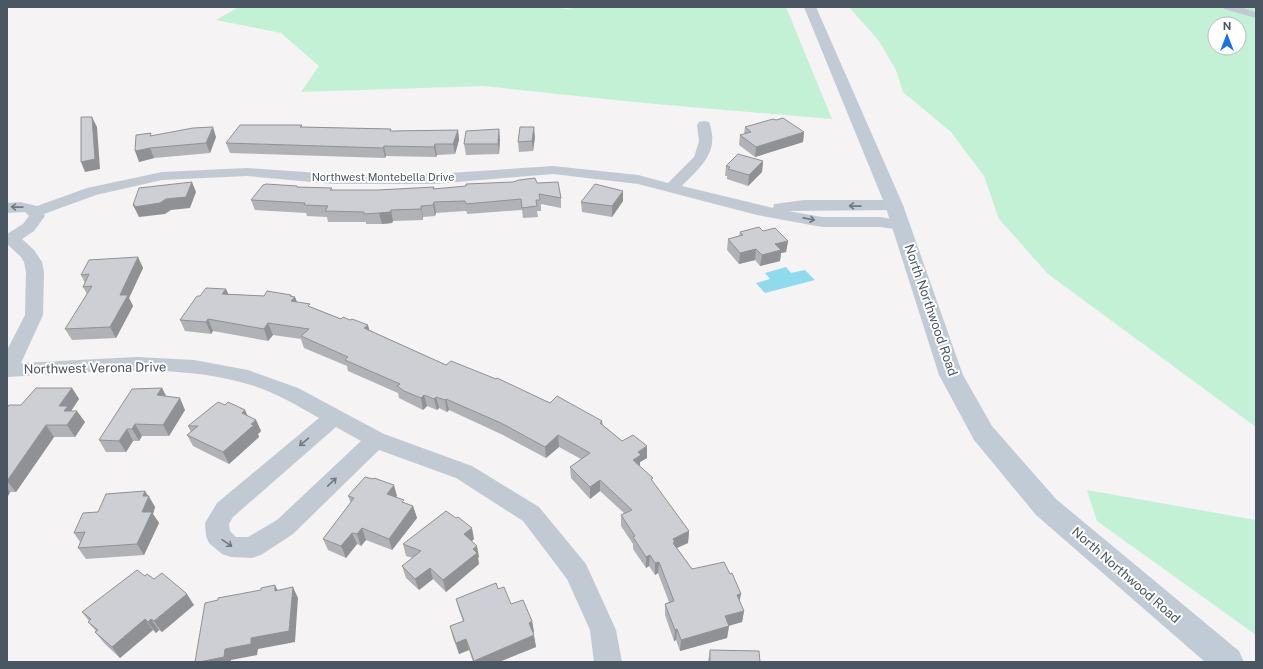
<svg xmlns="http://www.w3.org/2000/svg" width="1263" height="669" font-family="'Public Sans',sans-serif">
  <rect width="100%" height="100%" fill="#f5f3f3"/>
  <g fill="#c3f1d5" fill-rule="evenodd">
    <polygon points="239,7 551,7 567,9 577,7 786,7 832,119 644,103 483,86 301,92 319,66 281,33 216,20"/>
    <path d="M849,7H1256V427L1048,274L999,219L984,176L951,132L903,92L896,70L879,41ZM1215,24H1239V48H1215Z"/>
    <polygon points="1087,490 1256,520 1256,635 1097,521"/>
  </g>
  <polygon fill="#90daee" points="786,267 791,273 805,270 815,280 765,293 756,283 770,279 765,273"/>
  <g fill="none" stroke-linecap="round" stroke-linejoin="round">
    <g fill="#c1cad2" fill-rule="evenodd">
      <polygon points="1223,7 1240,7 1256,12 1256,18 1224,9"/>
      <path d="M704,121L709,122C711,126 711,130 712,134C715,157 696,171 682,186L773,208L774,204L804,200H894L900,202L902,205L900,208L894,210L788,211L822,217H880L908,222L910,225L908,228L902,230L880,227H822L757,215L638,184L553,174L434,184H334L247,176L162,180L96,195L44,214L45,216L34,231L22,239L34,250L42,262L44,272L43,315L21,363L137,357L194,360L248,370L298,388L384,434L472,466L539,507L586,564L616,630L622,662H594L590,630L567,579L523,521L456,478L379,450L293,534L261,555L252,558L231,557L222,554L209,543L206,536L205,523L217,503L319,418C295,404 271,390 244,383C168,362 85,373 7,377V350L25,315L26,272L24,262L21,257L7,244V234L23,224L29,216L25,212L7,213V203L20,202L37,206L87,188L162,172L247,168L334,174H434L553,166L638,175L668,183L694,157L699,141L697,125L699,122ZM336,427L361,441L277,520L248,537H236L230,531L229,524L233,517Z"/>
    </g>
    <polygon fill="#c1cbd6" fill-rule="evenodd" points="804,7 816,7 903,205 963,375 992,426 1056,499 1239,651 1244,662 1205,662 1036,515 974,440 939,375 885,205"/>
  </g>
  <g fill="#b0b2b7">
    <polygon points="776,120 804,132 803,142 755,157 739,145 740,135 744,134 745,127"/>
    <polygon points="302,125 302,127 391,129 391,131 458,130 459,140 455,154 437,155 436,157 386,156 385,158 230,153 226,143"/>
    <polygon points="152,136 216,137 210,153 154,158 139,162"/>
    <polygon points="535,137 533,151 519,152 518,142"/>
    <polygon points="500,139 499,154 466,155 464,144"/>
    <polygon points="763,161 762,172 748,186 727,179 727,176 725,176 726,166"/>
    <polygon points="537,183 561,198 561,208 541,204 541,211 537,211 538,217 523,218 522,210 467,214 467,212 465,211 436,213 435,216 423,217 423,220 393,221 392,223 382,224 366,224 366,222 328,222 327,217 307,216 306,213 255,210 251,200 297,186 298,187 332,190 378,190 434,189"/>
    <polygon points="623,191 623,201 612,217 582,212 581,202"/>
    <polygon points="763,231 788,241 786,252 781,253 780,261 760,266 755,260 739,264 727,250 728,239 739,236 740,232"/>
    <polygon points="138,257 143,268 129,298 133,306 116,338 72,340 65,329 87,294 83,287 85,283 81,275"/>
    <polygon points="226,289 228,294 264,296 291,295 292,297 295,297 297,302 311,307 369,330 446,365 602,421 603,425 622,441 647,458 640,462 640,466 653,483 689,531 688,543 677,548 692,569 740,602 744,611 742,622 729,626 727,638 680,651 676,640 674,641 665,615 665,604 669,602 658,573 655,575 649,566 646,568 633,549 633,544 621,526 621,515 624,513 600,491 590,499 571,478 570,467 581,459 559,447 546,458 503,435 449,410 447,412 439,408 437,410 427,406 423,410 399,398 398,393 348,371 347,366 304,348 301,339 273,335 268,341 213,331 211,334 185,331 180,320 200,296"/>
    <polygon points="72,388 79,399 71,411 85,422 75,437 54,437 16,492 10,492 7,498 7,408 21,405"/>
    <polygon points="162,388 166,396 185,410 169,436 142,436 139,441 133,441 126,452 106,452 99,440"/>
    <polygon points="248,416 256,420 261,431 258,434 259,437 229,464 193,446 187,435 191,432 188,426"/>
    <polygon points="148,496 149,496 155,507 153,514 159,523 144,555 86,559 78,548 80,542 74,533 98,512"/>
    <polygon points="348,496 397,496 396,497 405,503 413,506 417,518 392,550 366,540 361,546 357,544 346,558 328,550 323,539 351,503"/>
    <polygon points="474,539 472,541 479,557 478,558 479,564 446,592 433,579 419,590 406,578 402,566 413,558 406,556 403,544"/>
    <polygon points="145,576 154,579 194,605 162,632 159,630 156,633 153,630 120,658 104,643 95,632 96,631 88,622 89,621 82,612"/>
    <polygon points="498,589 511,604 532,621 534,632 533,633 536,647 499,662 473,662 469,650 459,654 453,638 450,626 463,621 459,610 456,599"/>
    <polygon points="710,650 760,662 708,662"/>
  </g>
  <g fill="#909195">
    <polygon points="92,117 97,127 100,169 85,172 81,162"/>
    <polygon points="213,127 216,137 210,153 206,143"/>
    <polygon points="534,127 535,137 533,151 532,141"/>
    <polygon points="499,129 500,139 499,154 498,144"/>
    <polygon points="458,130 459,140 455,154 453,144"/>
    <polygon points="804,132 803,142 755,157 756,147"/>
    <polygon points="435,144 437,155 436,157 434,147"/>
    <polygon points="384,146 386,156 385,158 383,148"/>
    <polygon points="150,148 154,158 139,162 135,151"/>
    <polygon points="763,161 762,172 748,186 749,175"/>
    <polygon points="192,182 196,192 190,208 171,210 165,214 139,217 133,205 166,199"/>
    <polygon points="623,191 623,201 612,217 612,206"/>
    <polygon points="434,202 436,213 435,216 433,205"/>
    <polygon points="421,206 423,217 423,220 421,209"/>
    <polygon points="391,210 393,221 392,223 382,224 379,213"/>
    <polygon points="788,241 786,252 781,253 780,261 760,266 762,255 775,244"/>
    <polygon points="756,249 755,260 739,264 740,253"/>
    <polygon points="138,257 143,268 129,298 133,306 116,338 110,327 120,295"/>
    <polygon points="226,289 231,300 222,294"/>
    <polygon points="291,295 293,299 295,297 299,308 295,313 290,296"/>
    <polygon points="208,319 213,331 211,334 206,322"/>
    <polygon points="268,323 273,335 268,341 264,329"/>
    <polygon points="368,325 371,336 364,328"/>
    <polygon points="72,388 79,399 71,411 77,411 85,422 75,437 67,425 59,406"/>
    <polygon points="162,388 168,400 157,395"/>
    <polygon points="424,395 427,406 423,410 421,398"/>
    <polygon points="436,397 439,408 437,410 434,399"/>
    <polygon points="180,398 185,410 169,436 163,425"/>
    <polygon points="446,399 449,410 447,412 445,400"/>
    <polygon points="245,410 250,421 242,413"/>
    <polygon points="256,420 261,431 258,434 259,437 229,464 223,452"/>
    <polygon points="135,424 142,436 139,441 132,429"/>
    <polygon points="46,425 54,437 16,492 7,481"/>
    <polygon points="127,429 133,441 126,452 119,441"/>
    <polygon points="558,435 559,447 546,458 545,447"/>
    <polygon points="647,446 647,458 640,462 640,466 633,460 638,452"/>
    <polygon points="600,480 600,491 590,499 590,487"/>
    <polygon points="394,485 397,496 390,505 387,494"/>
    <polygon points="7,488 10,492 7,498"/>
    <polygon points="145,491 155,507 153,514 159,523 144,555 137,544 143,496"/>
    <polygon points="413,506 417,518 392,550 389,539"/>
    <polygon points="362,528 366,540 361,546 357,534"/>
    <polygon points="472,528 474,539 466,546 464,534"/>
    <polygon points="689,531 688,543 674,549 673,539"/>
    <polygon points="352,533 357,544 346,558 341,546"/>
    <polygon points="477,546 479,557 478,558 479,564 446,592 443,580 473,549"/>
    <polygon points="650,555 649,566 646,568 646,557"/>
    <polygon points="659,562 658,573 655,575 655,563"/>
    <polygon points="430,568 433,579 419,590 415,579"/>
    <polygon points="275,585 281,597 275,591"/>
    <polygon points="293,587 298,598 295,642 258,649 257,655 231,660 231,662 199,662 225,649 251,638"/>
    <polygon points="187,594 194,605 162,632 154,621"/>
    <polygon points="741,594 739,605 737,595"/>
    <polygon points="744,611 742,622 723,627 725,616"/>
    <polygon points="145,619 153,630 120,658 112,647"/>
    <polygon points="151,619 159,630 156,633 148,622"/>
    <polygon points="532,621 534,632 530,634 529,623"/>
    <polygon points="729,626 727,638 680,651 681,640"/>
    <polygon points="677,629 676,640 674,641 675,630"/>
    <polygon points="534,635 536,647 499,662 475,662 474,661"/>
    <polygon points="466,639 469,650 459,654 456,643"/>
  </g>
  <g fill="#cdcfd5" stroke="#909195">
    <polygon points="81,117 92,117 95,159 81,162"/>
    <polygon points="783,118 804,132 756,147 740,135 751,132 745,127 773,119 776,120"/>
    <polygon points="240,125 302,125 300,127 391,129 390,131 392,131 458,130 453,144 435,144 434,147 384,146 383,148 226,143"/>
    <polygon points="213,127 206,143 150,148 135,151 136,135 151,133 150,136 193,128"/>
    <polygon points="520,127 534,127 532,141 518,142"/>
    <polygon points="499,129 498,144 464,144 466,131"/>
    <polygon points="738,154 763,161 749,175 728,169 730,167 726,166"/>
    <polygon points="535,178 537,183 558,182 561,198 539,194 540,200 536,200 537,206 522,208 521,199 466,204 465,201 464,201 434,202 433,205 421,206 421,209 391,210 390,212 379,213 364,214 364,212 325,211 328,206 304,205 305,203 251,200 263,185 266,184 297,186 297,187 332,188 330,190 378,190 434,187 433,189 466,186 466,184 513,182 519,180"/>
    <polygon points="192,182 186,197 166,199 160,203 134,207 135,205 133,205 139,188"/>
    <polygon points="595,184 623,191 612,206 581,202"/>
    <polygon points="759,227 763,231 775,228 788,241 775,244 781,250 762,255 756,249 740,253 728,239 743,235 740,232"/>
    <polygon points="138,257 120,295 128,295 110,327 65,329 92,286 83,287 89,274 81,275 89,260"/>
    <polygon points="206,288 226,289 222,294 264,296 267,291 291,295 290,296 295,297 291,301 310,304 308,306 341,319 343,317 350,320 352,319 368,325 364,328 446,365 451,361 496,379 497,378 550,403 557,396 602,421 600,423 622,441 633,435 647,446 638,452 641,455 633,460 653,478 651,479 689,531 673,539 675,542 673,543 692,569 724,562 730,574 732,573 741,594 737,595 744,611 725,616 729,626 681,640 677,629 675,630 665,604 674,601 659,562 655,563 650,555 646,557 633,537 635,536 621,515 632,510 600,480 590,487 570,467 590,453 558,435 545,447 501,423 446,399 445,400 436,397 434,399 424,395 421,398 404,391 397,386 400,384 345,360 348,357 301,336 309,329 268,323 264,329 208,319 206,322 180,320 197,296 200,296"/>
    <polygon points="36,388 72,388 59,406 68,406 64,411 77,411 67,425 46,425 7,481 7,408 9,405 21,405"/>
    <polygon points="162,388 157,395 180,398 163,425 135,424 132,429 127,429 119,441 99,440 132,389"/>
    <polygon points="218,402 225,405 228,402 245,410 242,413 256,420 251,424 254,425 223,452 187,435 198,426 188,426"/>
    <polygon points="365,477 373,479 374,478 394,485 387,494 404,500 402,502 413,506 389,539 362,528 357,534 352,533 341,546 323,539 354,498 348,496"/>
    <polygon points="145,491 143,496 149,496 142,512 152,512 137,544 78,548 85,532 74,533 83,513 98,512 106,494"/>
    <polygon points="446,511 456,518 458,517 472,528 464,534 477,546 473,549 477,553 443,580 430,568 415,579 402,566 421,551 403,544"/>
    <polygon points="137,570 145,576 147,574 154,579 162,573 187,594 154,621 151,619 148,622 145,619 112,647 95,632 98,630 88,622 91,619 82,612"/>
    <polygon points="496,583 498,589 504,587 511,604 523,600 532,621 529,623 534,635 474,661 466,639 456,643 450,626 464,621 456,599"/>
    <polygon points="275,585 275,591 293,587 289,631 251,638 251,644 225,649 224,657 199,662 195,662 205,603 218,600 218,598 261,590 261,588"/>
    <polygon points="710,650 759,651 760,662 710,662"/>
  </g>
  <defs><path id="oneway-shaft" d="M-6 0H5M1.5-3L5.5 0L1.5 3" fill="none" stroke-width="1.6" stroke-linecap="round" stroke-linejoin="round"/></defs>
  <g stroke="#6e7983">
    <use href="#oneway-shaft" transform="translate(855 206) rotate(-179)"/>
    <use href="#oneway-shaft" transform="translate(17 207) rotate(-179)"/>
    <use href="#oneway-shaft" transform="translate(809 219) rotate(11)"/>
    <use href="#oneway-shaft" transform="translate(304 442) rotate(140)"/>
    <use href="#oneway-shaft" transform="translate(332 482) rotate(-44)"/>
    <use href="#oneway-shaft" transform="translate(227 543) rotate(35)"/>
  </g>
  <g text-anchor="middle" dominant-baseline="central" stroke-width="4" stroke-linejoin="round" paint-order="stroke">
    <g font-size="11" fill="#4a5661" stroke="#fff">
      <text x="383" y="177">Northwest Montebella Drive</text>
    </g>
    <g font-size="13" fill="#4a5661" stroke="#fff">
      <text transform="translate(931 310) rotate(71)">North Northwood Road</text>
      <text transform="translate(95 368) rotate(-1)">Northwest Verona Drive</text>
      <text transform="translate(1126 575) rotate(41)">North Northwood Road</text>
    </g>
  </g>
  <rect width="1263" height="669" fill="none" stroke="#4a5661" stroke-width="16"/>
  <g transform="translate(1227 36)"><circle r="19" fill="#ffffff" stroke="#b7bbc0"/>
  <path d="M0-3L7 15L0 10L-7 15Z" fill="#1a73e8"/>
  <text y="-6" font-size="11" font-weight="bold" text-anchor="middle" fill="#4a5661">N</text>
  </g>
</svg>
